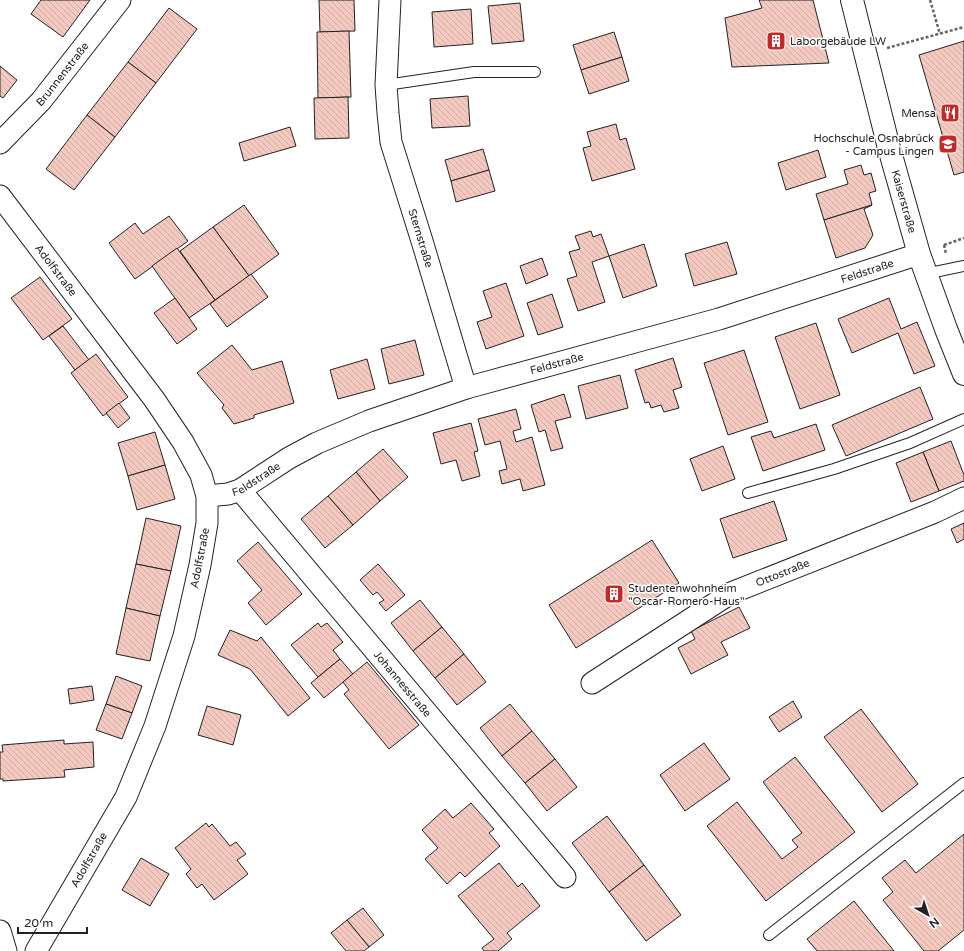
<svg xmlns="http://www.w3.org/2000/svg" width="964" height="951" font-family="'Varela Round',sans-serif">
  <defs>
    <pattern id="building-back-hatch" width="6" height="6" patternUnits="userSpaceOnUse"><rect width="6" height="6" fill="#f3c9c0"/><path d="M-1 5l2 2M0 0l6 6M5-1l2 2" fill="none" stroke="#d0aca5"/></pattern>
  </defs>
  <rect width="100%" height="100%" fill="#fff"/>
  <g fill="url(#building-back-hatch)" stroke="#222">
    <polygon points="41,0 90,0 63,37 31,14"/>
    <polygon points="319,0 354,0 355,31 320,32"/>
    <polygon points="759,0 813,0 829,63 732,67 725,18 762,8"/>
    <polygon points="520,3 524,41 492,44 488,6"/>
    <polygon points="169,8 197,29 156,83 128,62"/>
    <polygon points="471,9 473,44 434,47 432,12"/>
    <polygon points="349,31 351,97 318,98 317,32"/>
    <polygon points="614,32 622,57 581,70 573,45"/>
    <polygon points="964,41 964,172 954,175 919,55"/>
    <polygon points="622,57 629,81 589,94 581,70"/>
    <polygon points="128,62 156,83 115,137 87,115"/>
    <polygon points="0,66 17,80 3,98 0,96"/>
    <polygon points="468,96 470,126 432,128 430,99"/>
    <polygon points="348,97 349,138 315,139 314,98"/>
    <polygon points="87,115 115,137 74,190 46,169"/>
    <polygon points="616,124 620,140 626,138 635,169 592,181 583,148 591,146 587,132"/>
    <polygon points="290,127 296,146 244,161 239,143"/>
    <polygon points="483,149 489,170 451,181 445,160"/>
    <polygon points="818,150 826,177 786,190 778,163"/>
    <polygon points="861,165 864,175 871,173 876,191 869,193 872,205 824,220 816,194 848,184 844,170"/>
    <polygon points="489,170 495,191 456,202 451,181"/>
    <polygon points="244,205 279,254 249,276 213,227"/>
    <polygon points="872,205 864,209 873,235 865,248 836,258 824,220"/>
    <polygon points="169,216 188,241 135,279 109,243 135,223 143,234"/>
    <polygon points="213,227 249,276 215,300 180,251"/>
    <polygon points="591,231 593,237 601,234 609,256 592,262 605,302 578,311 567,279 577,276 569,252 580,249 575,236"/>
    <polygon points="727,242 737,274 694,286 685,254"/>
    <polygon points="644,244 657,286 623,298 609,256"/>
    <polygon points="177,248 215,300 189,318 152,266"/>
    <polygon points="542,258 548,275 526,284 520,266"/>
    <polygon points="251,274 268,297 227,327 210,304"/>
    <polygon points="40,277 72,319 43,340 11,298"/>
    <polygon points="506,283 524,336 486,349 477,322 492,317 483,291"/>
    <polygon points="552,294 563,327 538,335 527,303"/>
    <polygon points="175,298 197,329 177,344 154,313"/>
    <polygon points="889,298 901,329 917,322 935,366 914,374 898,333 852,353 838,319"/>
    <polygon points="816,323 840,395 800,409 775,337"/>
    <polygon points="63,326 89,360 75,370 49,336"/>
    <polygon points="415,340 424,375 389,384 381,349"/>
    <polygon points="232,345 252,370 282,361 294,403 254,415 254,418 234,424 222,408 224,405 197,373"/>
    <polygon points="744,350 768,422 728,435 704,363"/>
    <polygon points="96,354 128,397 103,416 71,373"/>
    <polygon points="673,358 682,387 673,390 679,408 664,412 661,405 651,408 649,402 645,403 635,370"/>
    <polygon points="367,359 375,389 338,399 330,370"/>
    <polygon points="620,375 628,408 586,419 578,386"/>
    <polygon points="920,387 933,419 846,456 832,425"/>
    <polygon points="564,394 571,417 555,421 563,448 551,451 545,430 539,432 531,405"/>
    <polygon points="119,403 130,418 118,428 106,413"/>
    <polygon points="516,409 521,429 513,431 516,442 532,437 545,485 523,491 520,479 502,484 499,471 507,469 500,441 485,445 478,419"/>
    <polygon points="471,423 478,451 474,452 480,476 462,481 456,460 441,464 433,433"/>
    <polygon points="816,424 825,450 763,471 751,437 771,431 774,438"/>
    <polygon points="155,432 165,465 128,476 118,443"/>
    <polygon points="951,441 964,475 964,481 939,491 923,452"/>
    <polygon points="723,446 735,479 702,491 690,459"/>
    <polygon points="383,449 408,477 380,501 356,472"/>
    <polygon points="923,452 939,491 911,502 896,463"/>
    <polygon points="165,465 175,499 137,510 128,476"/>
    <polygon points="356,472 380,501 353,525 328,496"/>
    <polygon points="328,496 353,525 325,548 301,519"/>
    <polygon points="774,501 787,540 733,558 720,519"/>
    <polygon points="146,518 181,526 171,571 136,564"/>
    <polygon points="964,523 964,539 957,543 951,529"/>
    <polygon points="652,540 679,583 576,648 549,605"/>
    <polygon points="258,542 302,594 266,625 248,603 262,590 237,561"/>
    <polygon points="136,564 171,571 160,616 126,608"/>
    <polygon points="378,564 405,595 386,611 379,603 384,600 377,592 373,595 360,580"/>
    <polygon points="420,600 442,627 413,651 391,623"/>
    <polygon points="739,607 750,628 721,642 728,655 691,674 678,648 695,639 691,631"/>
    <polygon points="126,608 160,616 150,661 116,654"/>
    <polygon points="318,623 321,627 327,623 343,642 333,650 340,659 318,677 291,645"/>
    <polygon points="442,627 464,654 435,678 413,651"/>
    <polygon points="230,630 257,641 261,637 310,698 288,716 250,669 218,655"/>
    <polygon points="464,654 486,682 457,705 435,678"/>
    <polygon points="340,659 353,674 324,698 311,683"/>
    <polygon points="367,662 419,725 389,749 344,694 349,690 343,682"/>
    <polygon points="116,676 142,686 132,713 106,704"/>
    <polygon points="92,686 94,700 70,704 68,689"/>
    <polygon points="793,701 802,717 779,732 769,717"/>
    <polygon points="106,704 132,713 122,739 96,730"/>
    <polygon points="510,704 532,731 502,756 480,728"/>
    <polygon points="207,706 241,715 233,745 198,735"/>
    <polygon points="861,709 918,784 882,812 824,737"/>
    <polygon points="532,731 555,759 525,783 502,756"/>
    <polygon points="64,740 64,744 93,742 94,767 64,770 65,777 3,781 3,779 0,779 0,752 3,752 2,745"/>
    <polygon points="704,743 730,779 685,811 660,775"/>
    <polygon points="795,757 855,832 766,901 707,826 737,802 782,859 798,847 792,840 802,833 763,782"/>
    <polygon points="555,759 577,787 547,811 525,783"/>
    <polygon points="471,803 494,829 489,833 500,846 465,877 460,872 447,884 425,859 438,848 422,830 445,809 453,818"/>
    <polygon points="607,816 644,865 609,892 572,843"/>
    <polygon points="206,823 209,827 212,824 230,846 236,842 246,854 237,860 248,874 214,900 202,884 197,888 186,874 191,869 175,848"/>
    <polygon points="964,834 964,930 938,951 924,951 883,900 893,892 882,878 905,860 916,873"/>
    <polygon points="141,858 169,874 150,906 122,890"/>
    <polygon points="499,863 518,887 522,883 540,906 507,933 512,939 498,951 484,951 482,948 494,939 458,896"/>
    <polygon points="644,865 681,915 646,941 609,892"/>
    <polygon points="854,901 894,951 817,951 807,939"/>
    <polygon points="363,908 384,935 369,947 347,920"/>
    <polygon points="347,920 369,947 364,951 346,951 331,933"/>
  </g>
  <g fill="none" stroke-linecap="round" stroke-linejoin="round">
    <defs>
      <g id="lane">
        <polyline points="386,85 474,72 535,72"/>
        <polyline points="925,274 964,266"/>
        <polyline points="748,493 834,469 910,443 964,419"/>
        <polyline points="769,935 964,783"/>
      </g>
      <g id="street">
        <path id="s1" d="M390,0L386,85L388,113L391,142L422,241L466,388"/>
        <path id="s2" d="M0,143L41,101L120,0"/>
        <path id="s3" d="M0,196L154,399L183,442L201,475L207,496V523L200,565L184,636L155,726L126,797L36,951"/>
        <path id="s4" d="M240,490L565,877"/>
        <path id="s5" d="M207,496L228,494L240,490L289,458L317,443L369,421L466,388L719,319L919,254"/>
        <path id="s6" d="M592,683L731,593L935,512L964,498"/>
        <polyline points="0,931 6,951"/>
      </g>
      <g id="secondary">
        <path id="s7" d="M852,0L889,148L919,254L946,329L964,374"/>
      </g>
    </defs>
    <use href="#lane" stroke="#222" stroke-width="12"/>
    <use href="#street" stroke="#222" stroke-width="23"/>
    <use href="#secondary" stroke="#222" stroke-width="24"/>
    <g stroke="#646464" stroke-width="2.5" stroke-dasharray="3 2" stroke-linecap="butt">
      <polyline points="930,0 940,34"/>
      <polyline points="887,48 964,27"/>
      <polyline points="944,245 946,254"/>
      <polyline points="944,245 964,238"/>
    </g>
    <use href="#lane" stroke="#fff" stroke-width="10"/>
    <use href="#street" stroke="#fff" stroke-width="21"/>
    <use href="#secondary" stroke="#fff" stroke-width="22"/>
  </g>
  <defs>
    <symbol id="building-square" viewBox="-11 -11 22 22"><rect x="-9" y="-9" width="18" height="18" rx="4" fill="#c62828" stroke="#fff"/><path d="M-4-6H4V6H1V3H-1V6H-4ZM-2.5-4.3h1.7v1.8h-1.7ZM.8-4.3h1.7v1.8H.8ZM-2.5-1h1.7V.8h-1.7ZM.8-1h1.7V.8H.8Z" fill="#fff"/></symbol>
    <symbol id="restaurant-square" viewBox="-11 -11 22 22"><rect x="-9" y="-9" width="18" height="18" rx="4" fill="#c62828" stroke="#fff"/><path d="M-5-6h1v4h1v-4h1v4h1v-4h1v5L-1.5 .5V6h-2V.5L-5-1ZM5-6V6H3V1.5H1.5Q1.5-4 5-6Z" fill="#fff"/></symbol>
    <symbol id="university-square" viewBox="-11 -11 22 22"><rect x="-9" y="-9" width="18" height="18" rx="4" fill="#c62828" stroke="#fff"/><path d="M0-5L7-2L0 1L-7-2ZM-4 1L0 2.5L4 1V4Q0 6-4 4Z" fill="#fff"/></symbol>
  </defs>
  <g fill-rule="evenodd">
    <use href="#building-square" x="765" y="30" width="22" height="22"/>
    <use href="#restaurant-square" x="939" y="102" width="22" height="22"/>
    <use href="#university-square" x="937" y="133" width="22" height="22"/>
    <use href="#building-square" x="603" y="583" width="22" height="22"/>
  </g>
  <g text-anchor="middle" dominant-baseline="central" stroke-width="3" stroke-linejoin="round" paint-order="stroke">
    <g font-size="11" fill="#222" stroke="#fff" text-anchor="start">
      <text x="790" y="41">Laborgebäude LW</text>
      <text x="936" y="113" text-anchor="end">Mensa</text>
      <text x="934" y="138" text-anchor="end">Hochschule Osnabrück<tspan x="934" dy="13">- Campus Lingen</tspan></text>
      <text x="628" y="588">Studentenwohnheim<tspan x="628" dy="13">"Oscar-Romero-Haus"</tspan></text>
    </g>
    <g font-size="11" fill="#222" stroke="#fff">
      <text stroke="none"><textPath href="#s2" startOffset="93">Brunnenstraße</textPath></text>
      <text stroke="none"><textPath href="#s7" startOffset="208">Kaiserstraße</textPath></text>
      <text stroke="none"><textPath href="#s1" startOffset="243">Sternstraße</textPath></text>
      <text stroke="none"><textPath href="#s3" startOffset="93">Adolfstraße</textPath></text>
      <text stroke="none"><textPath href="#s5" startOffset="701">Feldstraße</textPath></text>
      <text stroke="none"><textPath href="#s5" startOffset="377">Feldstraße</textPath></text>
      <text stroke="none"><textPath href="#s5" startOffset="53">Feldstraße</textPath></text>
      <text transform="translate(200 558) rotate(-79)">Adolfstraße</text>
      <text stroke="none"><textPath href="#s6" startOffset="221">Ottostraße</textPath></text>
      <text stroke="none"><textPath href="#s4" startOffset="253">Johannesstraße</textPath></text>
      <text transform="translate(89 860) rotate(-60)">Adolfstraße</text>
    </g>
  </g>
  <g transform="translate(928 915) rotate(141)" stroke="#ffffff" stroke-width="3" paint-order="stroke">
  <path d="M0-3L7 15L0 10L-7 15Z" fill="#222222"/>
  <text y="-6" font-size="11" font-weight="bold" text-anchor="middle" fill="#222222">N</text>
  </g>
  <path d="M18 927v6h69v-6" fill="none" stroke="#222222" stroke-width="2"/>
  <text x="24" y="927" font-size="12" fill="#222222" stroke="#ffffff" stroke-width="3" paint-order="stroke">20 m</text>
</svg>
